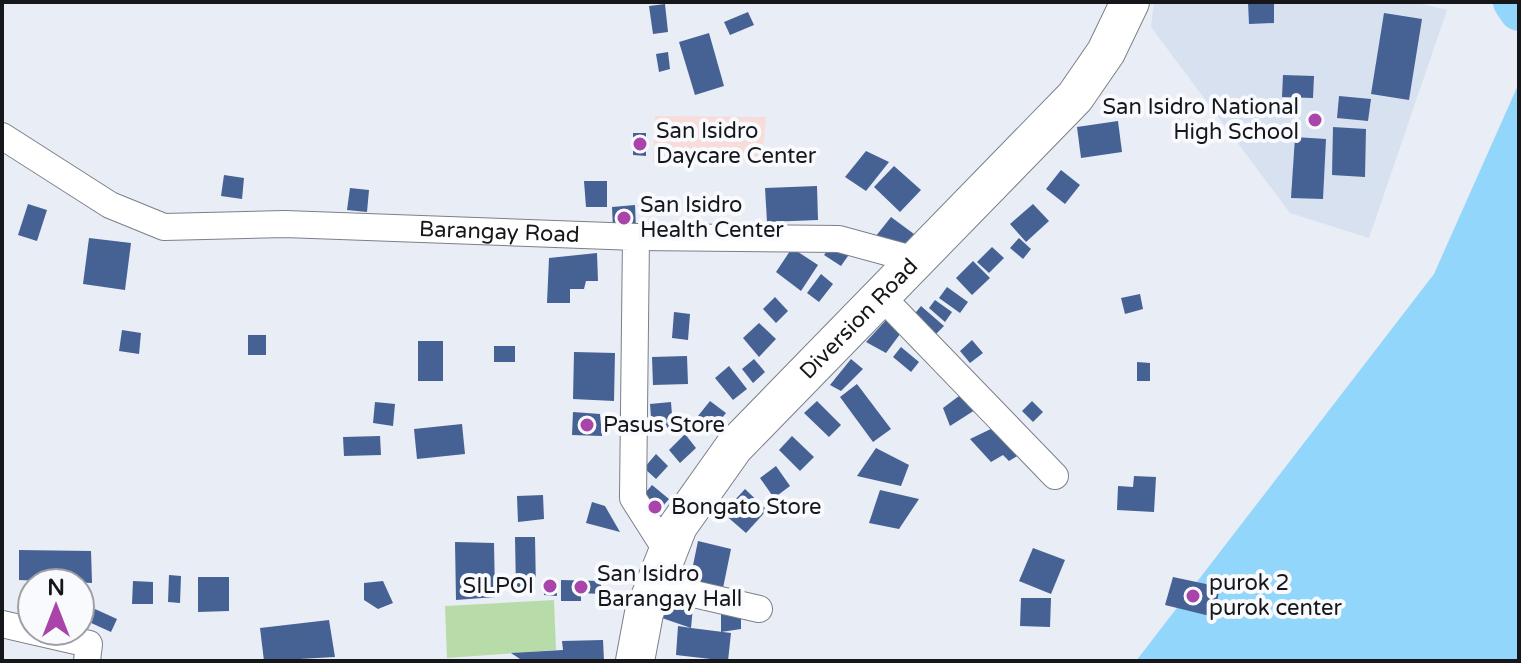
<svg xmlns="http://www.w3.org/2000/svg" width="1521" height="663" font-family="'Varela Round',sans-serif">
  <rect width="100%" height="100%" fill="#e8edf6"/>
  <polygon fill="#f7dcd9" points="655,116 766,117 762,161 653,163"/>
  <polygon fill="#d8e1f0" points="1154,2 1414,2 1447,10 1369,238 1290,213 1151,27"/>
  <polygon fill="#b7dcaa" points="554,600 556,650 447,658 445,606"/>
  <polygon fill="#92d6fc" points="1519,83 1519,661 1136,661 1434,274"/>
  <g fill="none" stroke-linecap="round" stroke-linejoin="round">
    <polyline stroke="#92d6fc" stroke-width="40" points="1513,2 1519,11"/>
  </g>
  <g fill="#466193">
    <polygon points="1248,2 1274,2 1274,23 1249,24"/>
    <polygon points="665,4 668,32 653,34 649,6"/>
    <polygon points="748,12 754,25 730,35 724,22"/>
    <polygon points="1384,13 1422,19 1409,100 1371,94"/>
    <polygon points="709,33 724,86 695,95 679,42"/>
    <polygon points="668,52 670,69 659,72 656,54"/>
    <polygon points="1283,75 1314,76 1313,98 1282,97"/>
    <polygon points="1339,96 1371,99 1368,121 1337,118"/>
    <polygon points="1118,121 1122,152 1081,158 1077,127"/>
    <polygon points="1333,127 1366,129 1365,177 1332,175"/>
    <polygon points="633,133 646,133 646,156 633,155"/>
    <polygon points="1295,137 1326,139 1323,199 1291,198"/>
    <polygon points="866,151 889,162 866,191 845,177"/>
    <polygon points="894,166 921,190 900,212 874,187"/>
    <polygon points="1061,170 1080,185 1065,204 1046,189"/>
    <polygon points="224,175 244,178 242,199 221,196"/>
    <polygon points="584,181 607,181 607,207 586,207"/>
    <polygon points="817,186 818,220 767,222 765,188"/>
    <polygon points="350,188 369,190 367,212 347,210"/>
    <polygon points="28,204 47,210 37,241 18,235"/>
    <polygon points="1033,204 1049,221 1026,242 1010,224"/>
    <polygon points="635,205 636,229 613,229 612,207"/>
    <polygon points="891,217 914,234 900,252 872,241"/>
    <polygon points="89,238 131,243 125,290 83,284"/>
    <polygon points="1019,238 1031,249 1023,259 1010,248"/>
    <polygon points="834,242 850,253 841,266 824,255"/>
    <polygon points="992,247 1004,258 989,273 977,262"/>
    <polygon points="792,248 818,265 801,291 776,272"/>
    <polygon points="597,253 598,281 586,281 584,289 570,289 570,303 547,303 549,258"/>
    <polygon points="973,261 990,278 972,295 956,278"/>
    <polygon points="821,274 833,284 819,302 807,293"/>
    <polygon points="947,287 968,302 960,313 939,298"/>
    <polygon points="1140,294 1143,309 1125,314 1121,298"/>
    <polygon points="775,297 788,311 776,323 763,309"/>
    <polygon points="935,300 952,312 945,322 929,308"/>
    <polygon points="921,306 944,326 934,336 912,317"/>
    <polygon points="674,312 690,314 688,340 672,338"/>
    <polygon points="887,319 903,330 886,353 866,342"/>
    <polygon points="759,323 776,339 759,357 743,338"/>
    <polygon points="122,330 141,333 139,354 119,351"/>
    <rect x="248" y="335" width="18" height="20"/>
    <polygon points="972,340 983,353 970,363 960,351"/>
    <rect x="418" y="341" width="25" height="40"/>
    <rect x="494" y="346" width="21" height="16"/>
    <polygon points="901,347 919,362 911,372 893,357"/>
    <polygon points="574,352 615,353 614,401 573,399"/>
    <polygon points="687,356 688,384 653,385 652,357"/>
    <polygon points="754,359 765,372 753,383 742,369"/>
    <polygon points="851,359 863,369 841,391 830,385"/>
    <polygon points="1137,362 1150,363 1150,381 1137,381"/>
    <polygon points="729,366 747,389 733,400 715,378"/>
    <polygon points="857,384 891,429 873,442 840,397"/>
    <polygon points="959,396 975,410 950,426 943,408"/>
    <polygon points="710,401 726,413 714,428 698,416"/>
    <polygon points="817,401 841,425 829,437 804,413"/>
    <polygon points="1032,401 1043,412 1033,422 1022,411"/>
    <polygon points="375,402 395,404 393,426 373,423"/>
    <polygon points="671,402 673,428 652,430 650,404"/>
    <polygon points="573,412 600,414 602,436 572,435"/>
    <polygon points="462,424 465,454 417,459 414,429"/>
    <polygon points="995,427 1019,455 1009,461 1003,455 991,462 970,439"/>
    <polygon points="685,434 696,448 680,463 669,450"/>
    <polygon points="380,436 381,455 344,456 343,437"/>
    <polygon points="792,436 814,457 800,471 779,450"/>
    <polygon points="876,448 909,465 901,486 857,476"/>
    <polygon points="656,454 668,466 656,479 644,468"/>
    <polygon points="776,466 790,486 774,498 760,478"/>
    <polygon points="1134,476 1156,477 1154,512 1117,510 1118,486 1133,487"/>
    <polygon points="652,485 669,499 656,514 640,499"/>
    <polygon points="745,489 767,510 746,533 723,513"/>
    <polygon points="880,490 919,499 899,529 869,523"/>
    <polygon points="543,495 544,519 518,522 517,496"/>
    <polygon points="592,502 605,506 620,532 586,523"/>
    <polygon points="515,537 535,537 536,590 516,591"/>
    <polygon points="698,541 731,549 723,588 690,580"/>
    <polygon points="455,542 494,543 495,597 456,600"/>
    <polygon points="1033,548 1065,560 1051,594 1019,581"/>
    <polygon points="19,550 91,551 92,583 19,580"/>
    <polygon points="169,575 181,576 180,603 168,602"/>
    <polygon points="198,577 229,577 229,611 198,612"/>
    <polygon points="1173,577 1220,587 1214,617 1165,605"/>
    <polygon points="561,580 601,581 601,594 581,593 581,601 561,601"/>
    <polygon points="133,581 153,582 153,604 132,604"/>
    <polygon points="383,581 393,603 378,609 364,600 364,583"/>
    <polygon points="544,582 556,582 557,596 544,595"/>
    <polygon points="1021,598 1051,598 1050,627 1020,626"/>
    <polygon points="665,601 693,607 691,628 731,633 728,661 676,655 678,626 691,628 662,618"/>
    <polygon points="721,607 741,609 741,629 721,632"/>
    <polygon points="95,609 117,619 111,632 89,622"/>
    <polygon points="329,620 335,657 264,661 260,628"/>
    <polygon points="603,640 604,661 523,661 511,653 563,650 562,641"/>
  </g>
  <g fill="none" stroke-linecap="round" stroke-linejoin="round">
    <defs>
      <g id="street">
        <path id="s1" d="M2,136L110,205L164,227L285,224L636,237L633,498L668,553"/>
        <polyline points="636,237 839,239 916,260"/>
        <polyline points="881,296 1055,476"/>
        <polyline points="655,585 759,609"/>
        <polyline points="2,624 89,644 87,661"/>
      </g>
      <g id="secondary">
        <path id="s2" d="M635,661L644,613L678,526L734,447L1075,97L1106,52L1130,2"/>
      </g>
    </defs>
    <use href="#street" stroke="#7b8088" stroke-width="28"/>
    <use href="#secondary" stroke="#7b8088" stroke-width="40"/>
    <use href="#street" stroke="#fff" stroke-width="26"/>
    <use href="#secondary" stroke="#fff" stroke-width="38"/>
  </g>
  <g fill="#a945aa" stroke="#f8fafe" stroke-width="3">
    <circle cx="1315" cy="120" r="8"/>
    <circle cx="640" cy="144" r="8"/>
    <circle cx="624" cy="218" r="8"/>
    <circle cx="587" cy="425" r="8"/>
    <circle cx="655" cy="507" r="8"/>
    <circle cx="550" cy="586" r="8"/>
    <circle cx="581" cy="587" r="8"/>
    <circle cx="1193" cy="596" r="8"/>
  </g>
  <g text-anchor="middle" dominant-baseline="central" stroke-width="8" stroke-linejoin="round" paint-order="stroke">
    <g font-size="22" fill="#15171a" stroke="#f8fafe" text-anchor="start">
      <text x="1299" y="107" text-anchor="end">San Isidro National<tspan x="1299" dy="25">High School</tspan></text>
      <text x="656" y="131">San Isidro<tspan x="656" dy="25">Daycare Center</tspan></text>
      <text x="640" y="205">San Isidro<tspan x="640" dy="25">Health Center</tspan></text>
      <text x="603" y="425">Pasus Store</text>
      <text x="671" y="507">Bongato Store</text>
      <text x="597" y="574">San Isidro<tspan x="597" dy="25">Barangay Hall</tspan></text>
      <text x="1209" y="583">purok 2<tspan x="1209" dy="25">purok center</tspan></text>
      <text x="534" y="586" text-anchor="end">SILPOI</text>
    </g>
    <g font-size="22" fill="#15171a" stroke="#f8fafe">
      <text stroke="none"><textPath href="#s1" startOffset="522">Barangay Road</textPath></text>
      <text stroke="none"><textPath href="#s2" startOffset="418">Diversion Road</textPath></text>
    </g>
  </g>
  <rect width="1521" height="663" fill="none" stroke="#15171a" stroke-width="8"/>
  <g transform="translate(56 607)"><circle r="38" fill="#f8fafe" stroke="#9d9fa3" stroke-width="2"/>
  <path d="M0-6L14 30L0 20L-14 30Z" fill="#a945aa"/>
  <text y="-12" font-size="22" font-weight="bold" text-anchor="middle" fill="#15171a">N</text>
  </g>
</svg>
